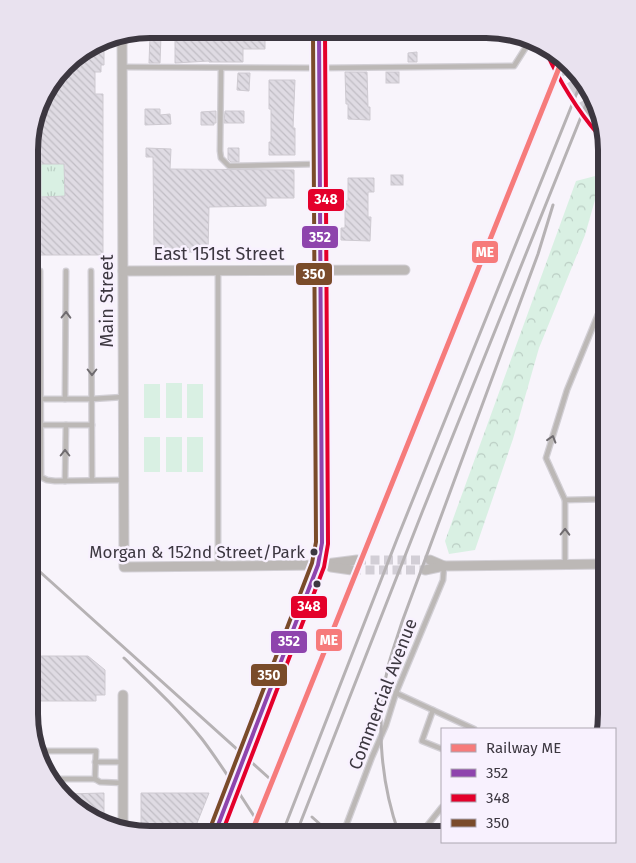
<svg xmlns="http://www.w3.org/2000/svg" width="636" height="863" font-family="'Fira Sans',sans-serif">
  <defs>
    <pattern id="grass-tufts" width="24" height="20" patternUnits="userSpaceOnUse" patternTransform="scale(1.25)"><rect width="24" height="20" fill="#d9f0e3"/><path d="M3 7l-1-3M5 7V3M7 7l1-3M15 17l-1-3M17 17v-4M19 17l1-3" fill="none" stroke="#bbcec4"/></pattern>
    <pattern id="forest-crowns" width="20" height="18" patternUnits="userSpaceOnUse" patternTransform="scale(1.25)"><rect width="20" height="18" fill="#d9f0e3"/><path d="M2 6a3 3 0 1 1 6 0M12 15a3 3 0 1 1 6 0" fill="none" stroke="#bbcec4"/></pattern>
    <pattern id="building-back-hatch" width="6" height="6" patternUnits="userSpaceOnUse" patternTransform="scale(1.25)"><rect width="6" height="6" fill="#dfdbe3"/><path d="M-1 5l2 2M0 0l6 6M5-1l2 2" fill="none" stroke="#c0bdc4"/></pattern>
  </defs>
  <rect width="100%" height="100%" fill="#f8f4fb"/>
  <polygon fill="url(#grass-tufts)" points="41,164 64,164 65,196 30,197 30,188 31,188 31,186 41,185"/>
  <polygon fill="url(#forest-crowns)" points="603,174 607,176 607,193 599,186 585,235 539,348 513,439 475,550 449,554 445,541 576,181"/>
  <g fill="#d9f0e3">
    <polygon points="182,383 182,418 166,418 166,383"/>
    <rect x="144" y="384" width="16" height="34"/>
    <rect x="187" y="384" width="16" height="34"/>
    <rect x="144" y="437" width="16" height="35"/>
    <rect x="166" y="437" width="16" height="35"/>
    <rect x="187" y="437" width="16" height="35"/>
  </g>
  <g fill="url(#building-back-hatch)" stroke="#cecad1" fill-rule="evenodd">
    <polygon points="466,30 467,38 452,39 452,31"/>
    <polygon points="265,33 265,49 243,49 243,62 209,62 209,61 175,63 175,34"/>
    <polygon points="150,35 161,35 160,63 149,63"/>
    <path d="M104,39V65H101V72H95V94H103V255H30V134L45,89L70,59ZM41,164H64L65,196L41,197Z"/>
    <polygon points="417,52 417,62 408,62 408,53"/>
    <polygon points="345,72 367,72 368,107 370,107 370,120 348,119 348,104 346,104"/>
    <rect x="386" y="72" width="13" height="11"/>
    <polygon points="238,73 250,73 249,91 237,90"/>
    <polygon points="269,80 295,80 293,128 295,128 295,155 269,155 269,142 271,142 271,109 269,109"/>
    <polygon points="145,109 160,109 160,115 170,114 171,124 145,125"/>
    <polygon points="216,111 216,123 214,123 214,125 201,125 201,112"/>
    <polygon points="225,111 244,111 244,123 224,123"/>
    <polygon points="146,148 171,149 170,169 294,170 294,198 266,198 266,206 209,207 208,252 154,252 153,157 146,157"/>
    <polygon points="228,148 239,148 239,162 231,162 228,159"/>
    <rect x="391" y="175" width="12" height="10"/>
    <polygon points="348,178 374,178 374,192 368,192 368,217 371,217 370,241 341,240 341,228 345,228 345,201 348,201"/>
    <polygon points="29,656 88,656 105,670 105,695 96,695 96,701 29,701"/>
    <polygon points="104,793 104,822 82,814 65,794"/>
    <polygon points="141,793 209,793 193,833 141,833"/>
  </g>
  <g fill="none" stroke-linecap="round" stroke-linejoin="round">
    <g stroke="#d2ced6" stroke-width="9" stroke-dasharray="9 4.5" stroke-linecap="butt">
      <polyline points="357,560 430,560"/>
      <polyline points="352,570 425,570"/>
    </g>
    <polyline stroke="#d2ced6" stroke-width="15" stroke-dasharray="15 8" stroke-linecap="butt" points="558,62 590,115"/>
    <defs>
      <g id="lane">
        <polyline points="122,67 319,68 514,66 528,44 532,42"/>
        <polyline points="221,68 220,151 221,158 229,166 318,164"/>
        <polyline points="40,271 41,477 47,480 55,481 124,480"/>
        <polyline points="91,271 92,480"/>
        <polyline points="41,399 92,399 123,397"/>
        <polyline points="65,399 66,271"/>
        <polyline points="41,425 92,425"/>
        <polyline points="65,481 66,425"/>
        <polyline points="565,500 607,499"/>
        <polyline points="565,565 565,500 546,458 567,390 601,307 607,308"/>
        <polyline points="218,566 218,271"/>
        <polyline points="396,693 474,729"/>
        <polyline points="433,710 422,741 442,749"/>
        <polyline points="37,751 96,751 95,779 52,779"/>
        <polyline points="95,762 123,762"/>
        <polyline points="95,779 100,782 123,783"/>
        <polyline points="426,827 442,807"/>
        <polyline points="344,831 372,757 386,725 396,693 443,580 444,566"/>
      </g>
      <g id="street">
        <polyline points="122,35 124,567 318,565 357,560"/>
        <polyline points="123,271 405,270"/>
        <polyline points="430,560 444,566"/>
        <polyline points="331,567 352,570"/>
        <polyline points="425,570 444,566 607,564"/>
        <polyline points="123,695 123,829"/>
      </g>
      <polyline id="secondary" points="215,833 318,565 322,543 319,32"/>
      <g id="primary">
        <polyline points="553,51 558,62"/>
        <polyline points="590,115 602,129"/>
      </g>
    </defs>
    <use href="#lane" stroke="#d2cfd5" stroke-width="7"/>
    <use href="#street" stroke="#d2cfd5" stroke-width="11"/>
    <use href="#secondary" stroke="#d2cfd5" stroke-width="15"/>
    <use href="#primary" stroke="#d2cfd5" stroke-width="18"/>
    <use href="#lane" stroke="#bcb8b6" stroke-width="4.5"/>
    <use href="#street" stroke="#bcb8b6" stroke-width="9"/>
    <use href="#secondary" stroke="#bcb8b6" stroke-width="12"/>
    <use href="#primary" stroke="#b7b1af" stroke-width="15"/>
    <g stroke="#b6b2b4" stroke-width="3">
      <polyline points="29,562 269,778"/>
      <path d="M124,658C151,684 179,710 202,739C221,764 237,790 254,816"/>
      <polyline points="312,817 331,834"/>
      <polyline points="282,834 397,539 582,80"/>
      <polyline points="296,834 423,510 591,92"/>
      <path d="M399,834C380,781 375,717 389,663C393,649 398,635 402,622L538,254L553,205"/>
    </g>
    <defs>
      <polyline id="bus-1" points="215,833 318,565 322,543 319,32"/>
      <g id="bus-2">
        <path d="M547,54C559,80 578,111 597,133"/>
        <polyline points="222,833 324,567 328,544 325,32"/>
      </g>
      <polyline id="bus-3" points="209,831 312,563 316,542 313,32"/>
    </defs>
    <use href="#bus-1" stroke="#f8f1fe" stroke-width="8"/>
    <use href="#bus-2" stroke="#f8f1fe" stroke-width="8"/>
    <use href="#bus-3" stroke="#f8f1fe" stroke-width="8"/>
    <use href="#bus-1" stroke="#8e44ad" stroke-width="4"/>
    <use href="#bus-2" stroke="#e4002b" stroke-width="4"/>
    <use href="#bus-3" stroke="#7a4b2a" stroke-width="4"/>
    <defs>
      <polyline id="rail-1" points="251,834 563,58"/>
    </defs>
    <use href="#rail-1" stroke="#f8f1fe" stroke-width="9"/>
    <use href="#rail-1" stroke="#f67b7b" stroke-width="5"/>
  </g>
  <defs><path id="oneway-chevron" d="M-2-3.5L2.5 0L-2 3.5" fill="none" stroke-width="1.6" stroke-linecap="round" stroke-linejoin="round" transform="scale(1.25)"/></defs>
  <g stroke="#6f6b6f">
    <use href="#oneway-chevron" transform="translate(66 315) rotate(-89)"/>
    <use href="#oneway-chevron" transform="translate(92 372) rotate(90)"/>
    <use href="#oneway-chevron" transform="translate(552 439) rotate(-73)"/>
    <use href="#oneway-chevron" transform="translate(65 453) rotate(-90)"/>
    <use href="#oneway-chevron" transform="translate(565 532) rotate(-89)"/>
  </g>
  <g fill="#3c3740" stroke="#f8f1fe" stroke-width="2">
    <circle cx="314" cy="552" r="4.5"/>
    <circle cx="317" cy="584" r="4.5"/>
  </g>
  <g text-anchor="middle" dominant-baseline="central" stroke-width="5" stroke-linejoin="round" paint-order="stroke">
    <g font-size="17" fill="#3c3740" stroke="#f8f1fe" text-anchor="end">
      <text x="305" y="552">Morgan &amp; 152nd Street/Park</text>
    </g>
    <g font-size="18" fill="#3c3740" stroke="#f8f1fe">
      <text x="219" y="254">East 151st Street</text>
      <text transform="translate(107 301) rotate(-90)">Main Street</text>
      <text transform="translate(383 694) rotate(-69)">Commercial Avenue</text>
    </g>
  </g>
  <path d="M0 0H636V863H0ZM150 38H486A112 112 0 0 1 598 150V714A112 112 0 0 1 486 826H150A112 112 0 0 1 38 714V150A112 112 0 0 1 150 38Z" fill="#e9e2ef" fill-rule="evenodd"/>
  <path fill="none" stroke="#3c3740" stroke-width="6" d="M150 38H486A112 112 0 0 1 598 150V714A112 112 0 0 1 486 826H150A112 112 0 0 1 38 714V150A112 112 0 0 1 150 38Z"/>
  <g stroke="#f8f1fe" stroke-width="2">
    <rect x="307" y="188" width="38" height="24" rx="5" fill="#e4002b"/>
    <rect x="301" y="225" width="38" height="24" rx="5" fill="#8e44ad"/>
    <rect x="471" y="240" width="28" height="24" rx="5" fill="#f67b7b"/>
    <rect x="295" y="262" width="38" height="24" rx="5" fill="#7a4b2a"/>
    <rect x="290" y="595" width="38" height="24" rx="5" fill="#e4002b"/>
    <rect x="315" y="628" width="28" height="24" rx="5" fill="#f67b7b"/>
    <rect x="270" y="630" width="38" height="24" rx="5" fill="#8e44ad"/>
    <rect x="250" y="663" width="38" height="24" rx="5" fill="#7a4b2a"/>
  </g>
  <g font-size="14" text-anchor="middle" font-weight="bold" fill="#fff">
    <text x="326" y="204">348</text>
    <text x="320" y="242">352</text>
    <text x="485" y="257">ME</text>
    <text x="314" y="279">350</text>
    <text x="309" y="611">348</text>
    <text x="329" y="645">ME</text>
    <text x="289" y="646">352</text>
    <text x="269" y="680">350</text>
  </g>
  <rect x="441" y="728" width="175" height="115" fill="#f8f1fe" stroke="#ada7b2"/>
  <rect x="451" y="744" width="25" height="8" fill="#f67b7b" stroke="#ada7b2"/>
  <text x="486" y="753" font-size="15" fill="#3c3740">Railway ME</text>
  <rect x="451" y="769" width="25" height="8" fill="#8e44ad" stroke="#ada7b2"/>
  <text x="486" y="778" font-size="15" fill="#3c3740">352</text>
  <rect x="451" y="794" width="25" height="8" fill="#e4002b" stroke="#ada7b2"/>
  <text x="486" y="803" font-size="15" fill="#3c3740">348</text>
  <rect x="451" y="819" width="25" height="8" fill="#7a4b2a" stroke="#ada7b2"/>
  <text x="486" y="828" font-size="15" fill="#3c3740">350</text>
</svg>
